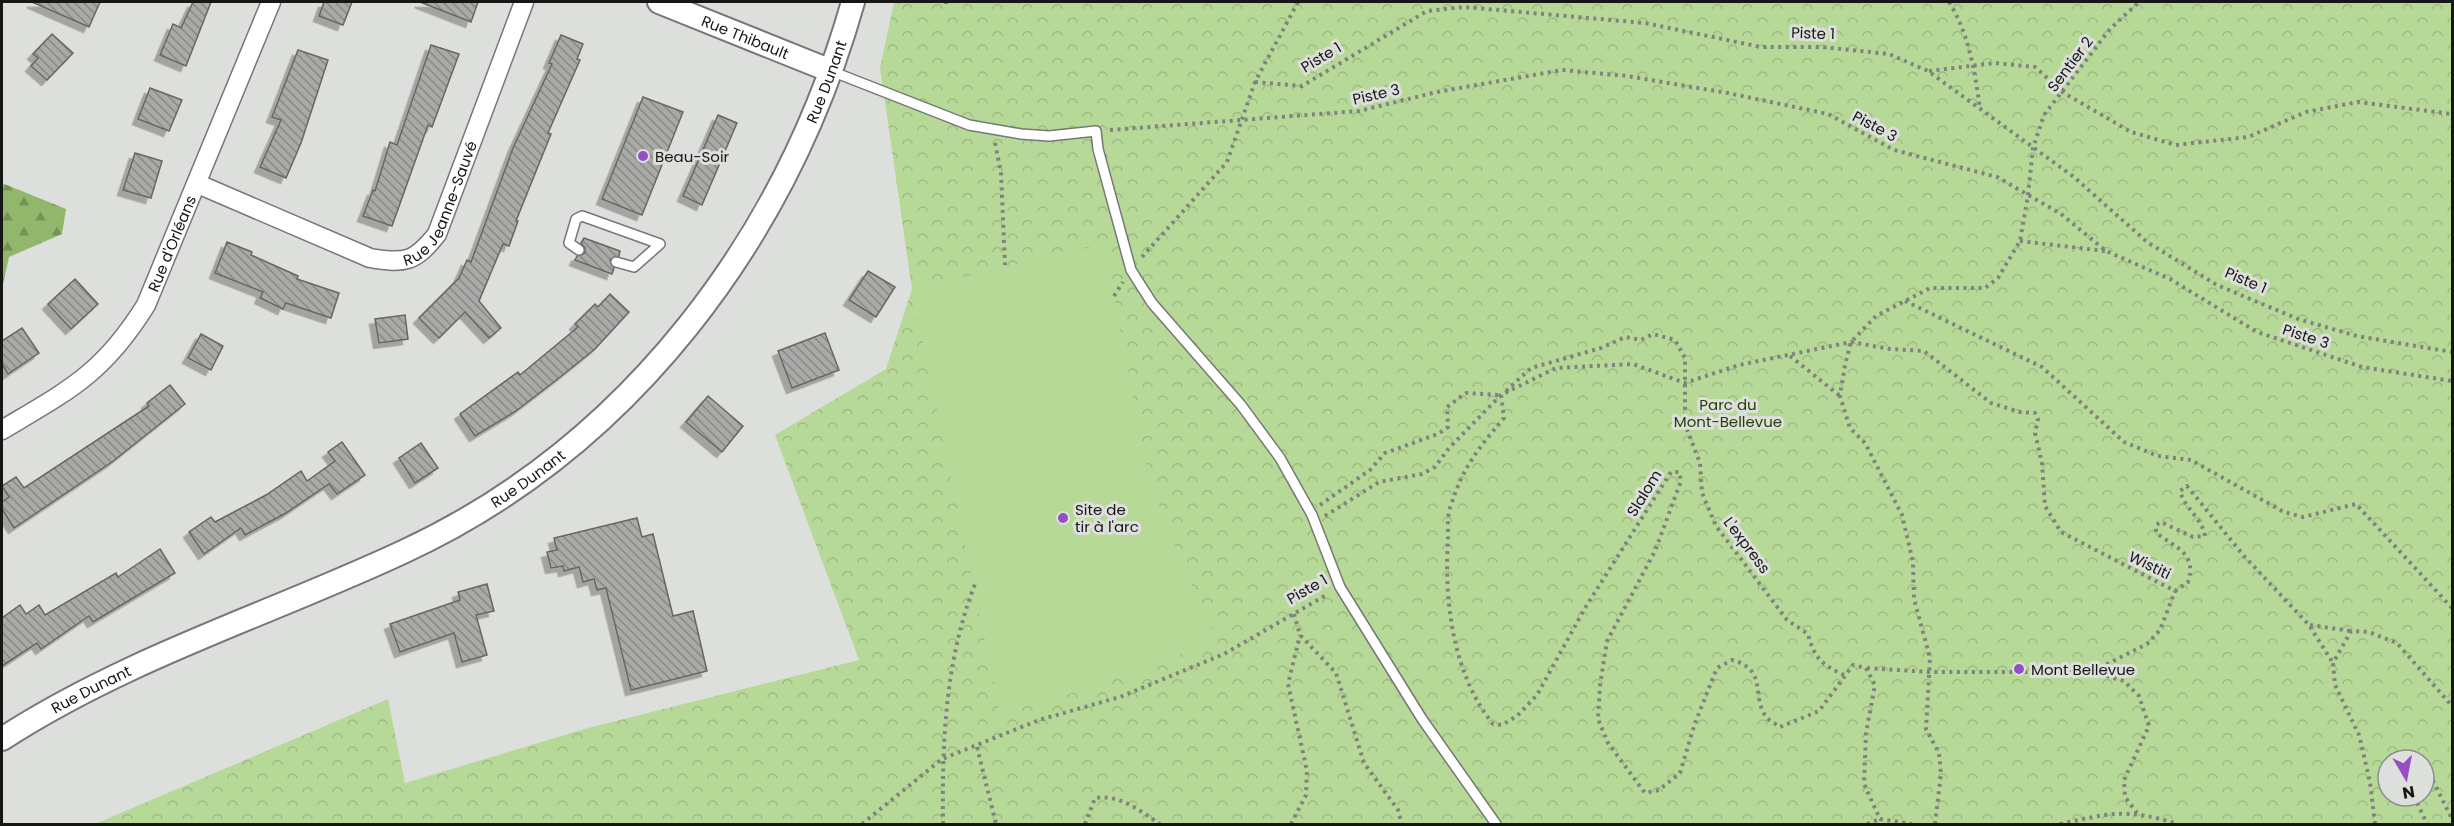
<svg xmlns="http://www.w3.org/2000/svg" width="2454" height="826" font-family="Poppins,sans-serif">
  <defs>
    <pattern id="forest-firs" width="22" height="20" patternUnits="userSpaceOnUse" patternTransform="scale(1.5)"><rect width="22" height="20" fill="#91b66c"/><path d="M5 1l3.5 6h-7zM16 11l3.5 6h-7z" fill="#759358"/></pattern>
    <pattern id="park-crowns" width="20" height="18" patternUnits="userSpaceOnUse" patternTransform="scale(1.5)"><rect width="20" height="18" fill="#b7d997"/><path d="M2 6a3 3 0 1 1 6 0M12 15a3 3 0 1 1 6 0" fill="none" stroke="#9dba81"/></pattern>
    <pattern id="building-back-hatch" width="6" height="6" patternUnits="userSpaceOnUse" patternTransform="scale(1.5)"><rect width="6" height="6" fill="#a8aaa7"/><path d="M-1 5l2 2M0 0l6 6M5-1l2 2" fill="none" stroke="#888987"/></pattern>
    <filter id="shadow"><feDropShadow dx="-5.5" dy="5.5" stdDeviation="0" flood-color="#0004"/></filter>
  </defs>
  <rect width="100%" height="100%" fill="#dddfdc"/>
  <polygon fill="url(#forest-firs)" points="2,183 66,209 62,234 9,257 2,289"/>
  <path fill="url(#park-crowns)" fill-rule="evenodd" d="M894,2H2452V824H95L388,699L405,783L588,728L859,660L775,435L886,369L912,289L880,68ZM2388,760H2424V796H2388Z"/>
  <path fill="#b7d997" d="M1104,244L1148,476L1180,560L1216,638C1147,671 1074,694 1000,713L912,289Z"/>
  <g fill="url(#building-back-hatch)" stroke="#656764" stroke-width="1.5" filter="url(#shadow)">
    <polygon points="32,2 100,2 89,27"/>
    <polygon points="193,2 211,2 186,66 160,55 173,24 181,28"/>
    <polygon points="324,2 352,2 343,25 319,16"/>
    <polygon points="420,2 478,2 471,22"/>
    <polygon points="52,34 73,53 47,80 31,66 38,58 33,54"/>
    <polygon points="561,35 583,44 577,59 580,60 548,133 551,134 516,221 518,221 509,246 503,244 479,301 501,328 489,338 465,312 439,338 419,318 459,278 467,260 471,262 513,148 552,64 549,63"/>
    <polygon points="431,45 459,54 432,127 428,125 392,226 363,216 373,190 375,191 390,142 397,145"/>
    <polygon points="298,50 328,60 301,143 286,178 260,167 281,120 272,117"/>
    <polygon points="150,88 182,100 169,131 138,119"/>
    <polygon points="643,97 683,112 642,215 602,199"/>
    <polygon points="718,115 737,123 702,205 683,196"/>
    <polygon points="135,153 162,161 151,198 123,190"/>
    <polygon points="584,238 620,251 619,256 610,260 614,268 612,274 575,260 577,256 585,253 585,248 581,243"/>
    <polygon points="227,242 252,252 251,255 298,276 297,279 339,293 331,318 286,303 283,309 260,298 263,292 215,273"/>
    <polygon points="868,271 895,287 876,317 849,300"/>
    <polygon points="75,279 98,304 71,329 48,304"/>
    <polygon points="610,294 629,312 595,349 559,378 516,411 475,436 460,414 518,372 520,375 578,327 575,324 595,304 598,307"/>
    <polygon points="405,315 408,339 379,343 375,319"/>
    <polygon points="22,328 39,353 8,374 2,364 2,341"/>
    <polygon points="825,333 839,370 792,388 778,351"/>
    <polygon points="201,334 223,346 211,370 188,358"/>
    <polygon points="170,385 185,404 112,462 14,528 2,509 2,502 9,497 2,486 16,477 24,488 149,406 147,403"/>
    <polygon points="708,396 743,426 722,452 686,422"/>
    <polygon points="342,442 365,475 337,494 329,484 286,513 245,535 241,528 204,554 189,532 211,517 215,522 266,495 301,471 307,481 335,461 328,452"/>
    <polygon points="421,443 438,468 415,483 399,458"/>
    <polygon points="637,518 642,537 653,534 673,616 693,611 707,671 631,690 606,588 597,590 594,579 583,582 579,567 564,571 563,566 551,568 547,552 557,550 554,538"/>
    <polygon points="160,549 175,573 93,622 89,616 41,649 37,643 2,666 2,618 20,605 26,614 39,605 45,615 116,573 118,577"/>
    <polygon points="487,584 494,611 476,615 487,655 462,662 454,633 400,652 390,624 460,600 458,592"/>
  </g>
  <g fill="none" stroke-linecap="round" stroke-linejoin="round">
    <defs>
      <g id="service">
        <polyline points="831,71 969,125 1021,134 1049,136 1096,131 1098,149 1131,270 1152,303 1241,405 1280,458 1312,515 1340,587 1422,719 1496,824"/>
        <polyline points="579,250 569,243 576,219 582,216 660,244 634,267 616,262"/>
      </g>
      <g id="minor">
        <path id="s1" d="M198,184L370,258C405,264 415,262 437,234L524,2"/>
        <path id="s2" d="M2,430C69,390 103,374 146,305L271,2"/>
      </g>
      <g id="tertiary">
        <path id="s3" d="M659,2L831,71"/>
        <path id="s4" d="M2,739C127,658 268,615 403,552C630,447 786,238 853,2"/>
      </g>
    </defs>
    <use href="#service" stroke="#777876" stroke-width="12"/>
    <use href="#minor" stroke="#777876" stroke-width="21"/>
    <use href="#tertiary" stroke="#777876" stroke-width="26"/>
    <g stroke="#818280" stroke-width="4" stroke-dasharray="3 4.5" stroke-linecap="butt">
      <polyline points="946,2 946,4"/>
      <path d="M1949,2C1969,34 1975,72 1980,109"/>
      <polyline points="1929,71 1995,63 2035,67 2064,93 2131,132 2176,145 2248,137 2306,112 2358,102 2452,114"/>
      <polyline points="1255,82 1302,86 1427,11 1464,7 1645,23 1761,47 1822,47 1889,54 1928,71 2074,177 2147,242 2217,285 2298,319 2357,336 2452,352"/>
      <polyline points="1110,130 1359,111 1437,92 1562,70 1627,76 1728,93 1828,114 1894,150 1997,177 2061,214 2106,251 2170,279 2257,332 2362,367 2452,381"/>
      <polyline points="995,143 1001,173 1005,265"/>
      <polyline points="2020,241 2105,251"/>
      <polyline points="1142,257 1227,162 1255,82 1298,2"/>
      <polyline points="1114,296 1123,282"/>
      <polyline points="1905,301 2042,367 2124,442 2158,456 2191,460 2284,512 2303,517 2356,504 2452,608"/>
      <polyline points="1790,356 1840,396"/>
      <path d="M1506,391L1531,368L1601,348L1625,337L1641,340L1653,334L1675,340L1685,358V424L1700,463L1702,493L1716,526L1787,620L1808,634C1814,658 1822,665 1844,675"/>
      <path d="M1501,395L1504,418C1477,450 1463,467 1450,508C1447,518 1448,530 1448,540C1444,601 1453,675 1493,724L1502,725L1517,716L1537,695L1585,608L1671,472H1679L1681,481L1655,551L1607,641L1600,686L1598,719L1608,743L1645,793L1659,790L1680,773L1695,723L1717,668L1732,660C1769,670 1750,696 1767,718C1770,721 1776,724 1780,727L1819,711L1853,665L1866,668L1875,685L1866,733L1864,784L1880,819L1912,824"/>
      <polyline points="1320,505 1370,470 1385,453 1438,434 1448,427 1447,407 1466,393 1500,395"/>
      <path d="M1325,516L1379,482L1422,474L1435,467L1449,448L1501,395L1556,368L1633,364L1685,383L1739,365L1851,342L1890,349L1924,351L1991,403L2020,412L2035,413L2038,419L2035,433L2042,463L2045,506L2061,532L2175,591L2188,582C2197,554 2177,548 2156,533V525L2161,522L2193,537L2205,536C2202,518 2185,509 2180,491L2187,486L2244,556L2309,625L2333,663"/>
      <polyline points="1294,614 1300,635 1336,673 1364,763 1398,810 1402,824"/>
      <polyline points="2310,625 2351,631"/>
      <polyline points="1867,668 1929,672 2093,672 2124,681 2139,696 2149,726 2124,780 2125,797 2137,813"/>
      <polyline points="2093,671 2147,644 2160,630 2175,591"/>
      <polyline points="977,747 996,824"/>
      <polyline points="2424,769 2428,771 2452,819"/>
      <polyline points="2414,796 2427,824"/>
      <polyline points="862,824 942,759 1039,720 1120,697 1224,654 1328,594"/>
      <path d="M943,824C942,743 945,661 975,584"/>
      <path d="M1085,824L1095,798C1120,794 1140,811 1160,824"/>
      <polyline points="1291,824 1306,795 1307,771 1288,684 1300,635"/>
      <polyline points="1867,824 1880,819"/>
      <polyline points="1935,824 1941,774 1939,753 1926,729 1930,658 1914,599 1913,562 1902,515 1865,443 1850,428 1840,396 1845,365 1851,342 1876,316 1930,288 1985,288 1998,278 2020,241 2028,195 2033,148 2044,115 2110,29 2139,2"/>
      <path d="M2060,824C2111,813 2126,808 2178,824"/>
      <polyline points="2375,824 2370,782 2359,735 2335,685 2333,663 2351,631 2369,632 2397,643 2452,706"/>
    </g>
    <use href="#service" stroke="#fff" stroke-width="9"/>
    <use href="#minor" stroke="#fff" stroke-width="18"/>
    <use href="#tertiary" stroke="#fff" stroke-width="22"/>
  </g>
  <g fill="#964fc3" stroke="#dddfdc" stroke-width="2">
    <circle cx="643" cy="156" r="6"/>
    <circle cx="1063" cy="518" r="6"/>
    <circle cx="2019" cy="669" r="6"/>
  </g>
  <g text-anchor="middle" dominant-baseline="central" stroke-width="6" stroke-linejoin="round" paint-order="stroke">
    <g font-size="15" fill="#161615" stroke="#dddfdc">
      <text transform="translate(1813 33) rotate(2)">Piste 1</text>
      <text stroke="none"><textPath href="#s3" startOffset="93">Rue Thibault</textPath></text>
      <text transform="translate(1321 57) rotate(-31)">Piste 1</text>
      <text transform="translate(2070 64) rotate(-53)">Sentier 2</text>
      <text stroke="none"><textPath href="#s4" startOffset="1092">Rue Dunant</textPath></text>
      <text transform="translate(1376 94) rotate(-13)">Piste 3</text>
      <text transform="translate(1875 126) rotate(28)">Piste 3</text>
      <text stroke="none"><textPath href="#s1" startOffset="292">Rue Jeanne-Sauvé</textPath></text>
      <text stroke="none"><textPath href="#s2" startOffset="260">Rue d'Orléans</textPath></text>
      <text transform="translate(2246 280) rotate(23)">Piste 1</text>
      <text transform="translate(2306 336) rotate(18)">Piste 3</text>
      <text stroke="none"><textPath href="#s4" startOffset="588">Rue Dunant</textPath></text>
      <text transform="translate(1644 493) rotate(-58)">Slalom</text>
      <text transform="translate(1747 545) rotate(53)">L'express</text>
      <text transform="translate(2150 565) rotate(26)">Wistiti</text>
      <text transform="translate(1307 589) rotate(-30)">Piste 1</text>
      <text stroke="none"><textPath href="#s4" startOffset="102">Rue Dunant</textPath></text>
    </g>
    <g font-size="15" fill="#161615" stroke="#dddfdc" text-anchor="start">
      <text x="655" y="156">Beau-Soir</text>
      <text x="1075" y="509">Site de<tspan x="1075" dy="17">tir à l'arc</tspan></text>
      <text x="2031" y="669">Mont Bellevue</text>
    </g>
    <g font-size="15" fill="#273e06" stroke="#dddfdc">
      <text x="1728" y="404">Parc du<tspan x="1728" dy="17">Mont-Bellevue</tspan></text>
    </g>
  </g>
  <rect width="2454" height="826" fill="none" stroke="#161615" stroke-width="6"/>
  <g transform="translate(2406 778) rotate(170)"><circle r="28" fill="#dddfdc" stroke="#8d8f8c" stroke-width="1.5"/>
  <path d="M0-4.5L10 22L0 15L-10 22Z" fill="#964fc3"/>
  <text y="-9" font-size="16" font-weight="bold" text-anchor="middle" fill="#161615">N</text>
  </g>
</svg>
